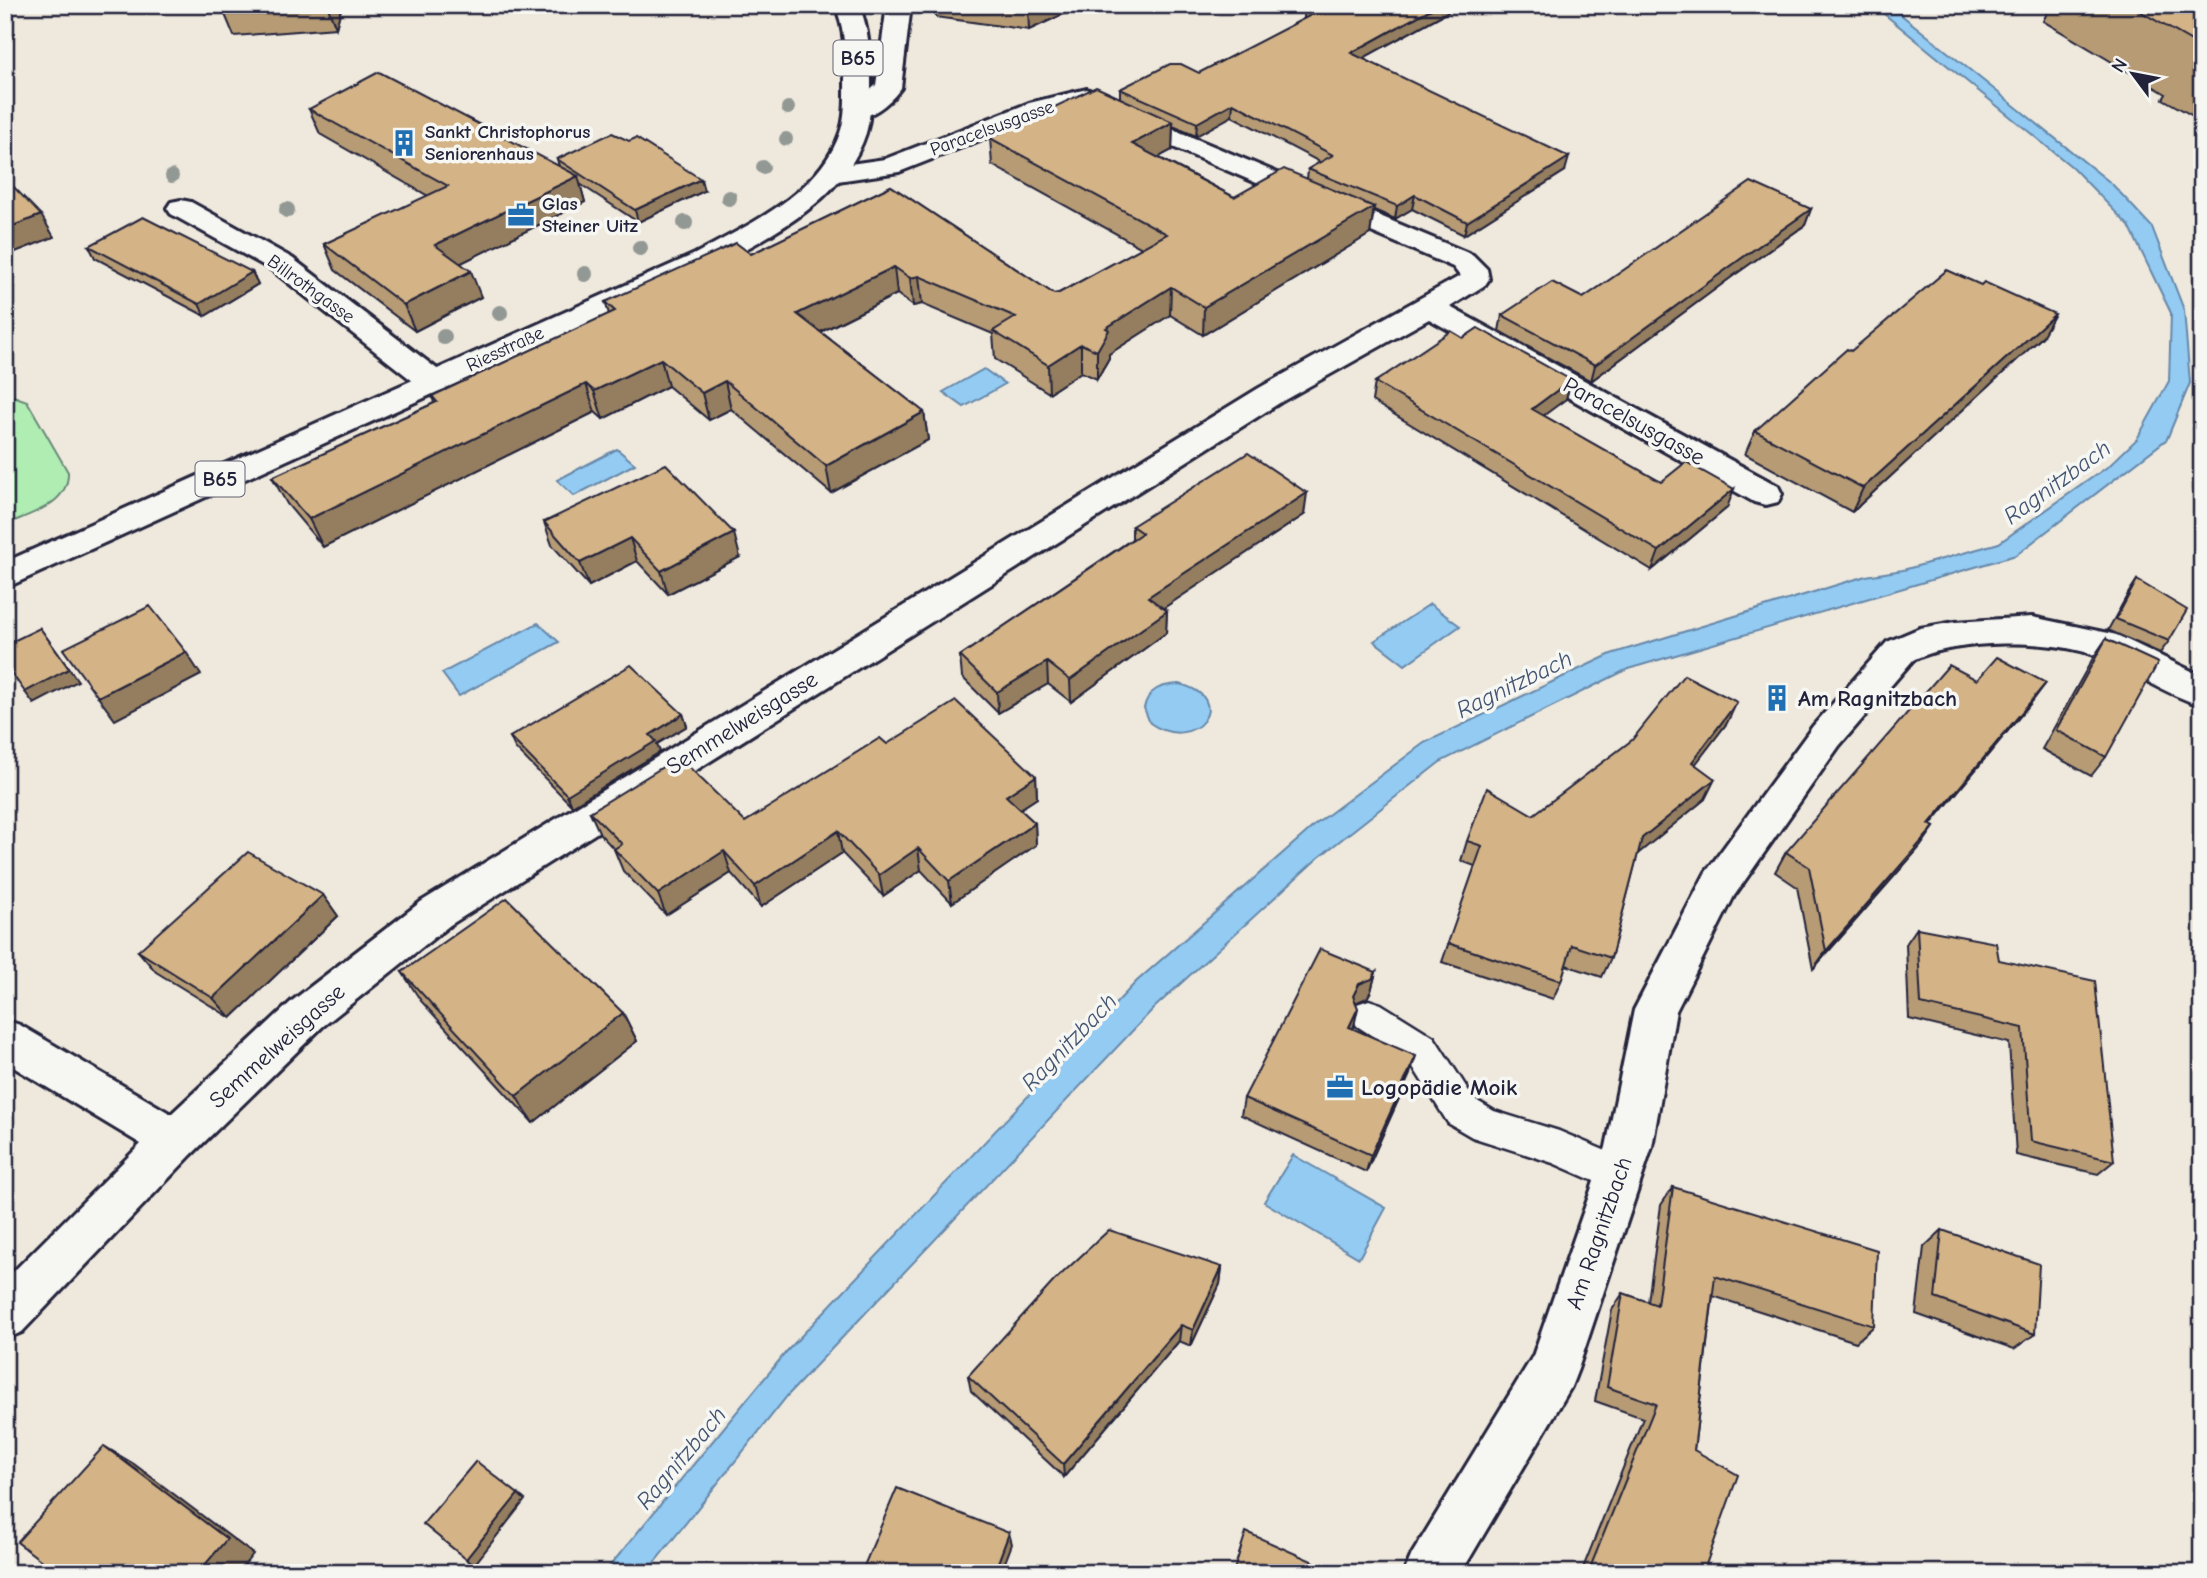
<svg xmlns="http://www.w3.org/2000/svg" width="2207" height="1578" font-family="'Comic Neue',sans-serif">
  <rect width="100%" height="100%" fill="#efe9dd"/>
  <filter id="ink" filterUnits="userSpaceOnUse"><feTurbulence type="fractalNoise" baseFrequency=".0143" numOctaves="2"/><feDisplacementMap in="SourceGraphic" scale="14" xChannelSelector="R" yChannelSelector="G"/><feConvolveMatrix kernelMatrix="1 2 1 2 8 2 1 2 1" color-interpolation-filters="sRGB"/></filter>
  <g filter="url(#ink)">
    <path fill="#afedb3" stroke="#688877" stroke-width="2" d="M5,393L27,401L68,472C69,505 31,513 5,525Z"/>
    <g fill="#93cbf2" stroke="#6687a9" stroke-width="2">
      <polygon points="1873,5 1889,5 2112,184 2152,227 2184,310 2190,383 2167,439 2016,555 1628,669 1440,762 1318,858 1154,1008 788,1395 646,1573 604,1573 787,1351 1137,981 1316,824 1424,743 1611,654 1866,576 1903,570 1999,543 2110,465 2137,439 2169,381 2171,313 2129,226 2072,167"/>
      <polygon points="984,369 1005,384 964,407 943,392"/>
      <polygon points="617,449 635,464 574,496 557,480"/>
      <polygon points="1430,604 1460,626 1405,665 1374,641"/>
      <polygon points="538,623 559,642 459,696 442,673"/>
      <path d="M1179,684C1238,698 1195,755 1150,723L1144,708C1148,689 1161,685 1179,684Z"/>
      <polygon points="1293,1155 1386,1208 1359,1258 1264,1202"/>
    </g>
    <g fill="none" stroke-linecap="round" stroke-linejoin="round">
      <defs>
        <polygon id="service" points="1369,1000 1381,1004 1434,1037 1474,1099 1494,1111 1559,1131 1632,1162 1638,1174 1632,1186 1619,1192 1553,1163 1472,1137 1448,1123 1408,1059 1357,1026 1351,1015 1357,1004"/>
        <g id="minor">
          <polygon points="1087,89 1144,117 1473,255 1487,269 1489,279 1485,285 1450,307 1778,486 1782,494 1778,502 1766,505 1754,502 1429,319 1281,402 450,925 322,1027 191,1155 22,1332 5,1339 5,1280 141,1144 5,1062 5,1020 20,1025 171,1114 292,1001 422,901 1259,388 1460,276 1453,267 1126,127 1084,105 1046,114 899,172 831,182 822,180 818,174 822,168 885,159 1029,103"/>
          <polygon points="181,200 191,202 292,258 445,375 449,382 445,389 434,392 423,389 272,270 171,214 167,208 171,202"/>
          <path d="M2032,617L2117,635L2202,676V706C2166,694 2133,672 2099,657C2056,638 1954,639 1913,660L1839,746L1734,896L1676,1011L1652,1147L1578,1369L1571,1387L1461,1573H1404L1412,1554L1533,1356L1606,1147L1634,1010L1706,872L1813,726L1887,642L1920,628L1955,622Z"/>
        </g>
        <path id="secondary" d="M887,5H911L901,88C890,103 868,122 849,117L845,112L876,85Z"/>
        <path id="primary" d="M835,5H859C869,29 870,54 871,80C871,97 871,116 866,133C844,201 772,234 715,266L5,588V562L695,254C748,225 819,194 840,133C846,116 845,97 845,79C846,54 845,29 835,5Z"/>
      </defs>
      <use href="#service" stroke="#22223b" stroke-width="5"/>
      <use href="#minor" stroke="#22223b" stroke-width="6"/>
      <use href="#secondary" stroke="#22223b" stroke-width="6"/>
      <use href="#primary" stroke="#22223b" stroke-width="6"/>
      <use href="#service" fill="#f6f6f2" fill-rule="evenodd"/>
      <use href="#minor" fill="#f6f6f2" fill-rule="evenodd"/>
      <use href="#secondary" fill="#f6f6f2" fill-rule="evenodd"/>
      <use href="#primary" fill="#f6f6f2" fill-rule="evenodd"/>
    </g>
    <g fill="#929894">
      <circle cx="788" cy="108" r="7"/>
      <circle cx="786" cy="139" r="7"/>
      <circle cx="763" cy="167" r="7"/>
      <circle cx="172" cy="176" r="7"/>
      <circle cx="729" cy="198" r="8"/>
      <circle cx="287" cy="210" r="8"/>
      <circle cx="685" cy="223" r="8"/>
      <circle cx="640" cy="248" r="8"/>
      <circle cx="585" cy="274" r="8"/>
      <circle cx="500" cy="313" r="8"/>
      <circle cx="444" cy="337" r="8"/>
    </g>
    <g fill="#b69b74" stroke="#22223b" stroke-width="2" fill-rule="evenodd">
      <polygon points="221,5 342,5 336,28 234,36"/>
      <polygon points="935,5 1083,5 1029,30 936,17"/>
      <path d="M1314,5H1460L1363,58L1565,171L1464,235L1412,209L1395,219L1374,210L1370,234L1203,335L1170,315L1109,354V358L1097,379L1081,372L1049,393L995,359L993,334L922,304L913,306L897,294L821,332L924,412L928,440L831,493L731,409L709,420L668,386L603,419L595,412L323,547L287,504L272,477L434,403L432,396L609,314L605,302L751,254L891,186L1054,294L1059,293L1142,248L992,165L990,138L1120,98V89L1199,73L1304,19V10ZM1232,116L1320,162L1308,169L1307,179L1234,197L1158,157L1172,150L1173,126L1196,136Z"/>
      <polygon points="2051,5 2202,5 2202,121 2163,99 2166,94 2043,21"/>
      <polygon points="309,109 559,166 557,159 704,191 638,222 580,184 585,202 461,263 481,297 415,331 335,270 324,244 428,196 320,134"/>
      <polygon points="1811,209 1805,225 1733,276 1591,381 1499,331 1502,315 1583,298"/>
      <polygon points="89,246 252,272 258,284 205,316 95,258"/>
      <polygon points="2042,337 1852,512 1745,454 1755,431 1851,351"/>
      <polygon points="1463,338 1571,380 1566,399 1543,415 1661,482 1727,508 1652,570 1372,401 1375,382"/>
      <polygon points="1304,515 1163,608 1167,611 1166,633 1071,702 1048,684 998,713 962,677 960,656 1132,539 1132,526"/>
      <polygon points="544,522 740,557 668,594 637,561 589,586 552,545"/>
      <polygon points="2137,580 2169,641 2160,653 2108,630 2129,592"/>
      <polygon points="2106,639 2106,757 2091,776 2042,749 2093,658"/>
      <polygon points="1977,680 2046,683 2031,703 1930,825 1934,827 1920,847 1813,969 1797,887 1775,872 1786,852"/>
      <polygon points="683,714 687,726 657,744 660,752 572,806 515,748 510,737"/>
      <polygon points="1727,723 1695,764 1705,799 1638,853 1611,958 1602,977 1566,965 1561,981 1553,999 1442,962 1475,866 1461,861 1467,841 1533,815"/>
      <polygon points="887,744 1036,776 1037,798 1020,809 1035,823 1036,845 952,903 921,870 883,896 842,853 761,907 731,873 666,915 623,871 614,849 600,834 590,812 745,822"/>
      <polygon points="323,895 338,916 231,1018 156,972 138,951"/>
      <polygon points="1917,928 1999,960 2114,1161 2098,1174 2016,1155 2009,1043 1909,1019 1906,944"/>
      <polygon points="402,972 623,1013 637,1041 533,1123 421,1001"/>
      <polygon points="1376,972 1371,991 1367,998 1356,1002 1354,1026 1353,1029 1410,1074 1366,1172 1241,1115 1244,1098"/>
      <polygon points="1673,1187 1874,1326 1856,1342 1713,1296 1694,1450 1703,1573 1581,1573 1643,1418 1595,1401 1612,1310 1623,1293 1648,1302 1661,1205"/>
      <polygon points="1942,1230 2035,1334 2014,1349 1916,1314 1924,1247"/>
      <polygon points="1222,1267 1220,1284 1191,1346 1179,1341 1064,1477 971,1391 968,1376"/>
    </g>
    <g fill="#947e5e" stroke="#22223b" stroke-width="2">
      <polygon points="327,5 342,5 336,28"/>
      <polygon points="1028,5 1083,5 1029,30"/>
      <polygon points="1438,5 1460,5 1349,66 1351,53"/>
      <polygon points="1233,103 1232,116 1196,136 1197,123"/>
      <polygon points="1173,122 1172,150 1132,172 1132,144"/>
      <polygon points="1569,157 1565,171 1464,235 1467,222"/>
      <polygon points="578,176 585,202 445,271 435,245"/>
      <polygon points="701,179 704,191 638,222 635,210"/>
      <polygon points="1415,195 1412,209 1395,219 1397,206"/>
      <polygon points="1374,207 1370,234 1203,335 1204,307"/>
      <polygon points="1811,209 1805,225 1733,276 1591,381 1595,365 1739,260"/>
      <polygon points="41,215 54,237 5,256 5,229"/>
      <polygon points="894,267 897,294 802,341 797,314"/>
      <polygon points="471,271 481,297 415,331 404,305"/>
      <polygon points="252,272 258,284 205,316 199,304"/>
      <polygon points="919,276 922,304 913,306 910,278"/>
      <polygon points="1171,287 1170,315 1109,354 1109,358 1097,379 1097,351 1106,328"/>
      <polygon points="2055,314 2042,337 1852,512 1863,488"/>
      <polygon points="1081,344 1081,372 1049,393 1048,365"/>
      <polygon points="661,359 668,386 603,419 594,391"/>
      <polygon points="1571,380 1566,399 1527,428 1532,409"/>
      <polygon points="725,381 731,409 709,420 702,393"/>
      <polygon points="586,384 595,412 323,547 309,519"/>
      <polygon points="924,412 928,440 831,493 826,466"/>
      <polygon points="1734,489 1727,508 1652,570 1659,551"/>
      <polygon points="1307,493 1304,515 1147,619 1148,597"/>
      <polygon points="734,533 740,557 668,594 661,571"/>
      <polygon points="630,538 637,561 589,586 580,563"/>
      <polygon points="1167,611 1166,633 1071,702 1070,680"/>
      <polygon points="40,628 78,681 34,704 25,692"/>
      <polygon points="186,652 201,675 115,720 98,697"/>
      <polygon points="1047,662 1048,684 998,713 997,692"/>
      <polygon points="2046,683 2031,703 1915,843 1929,824"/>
      <polygon points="1737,702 1727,723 1682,782 1692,762"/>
      <polygon points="683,714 687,726 657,744 660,752 572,806 567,795 650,735"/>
      <polygon points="1036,776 1037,798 1008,817 1006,796"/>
      <polygon points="1715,779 1705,799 1634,857 1642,838"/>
      <polygon points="1035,823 1036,845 952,903 949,881"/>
      <polygon points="1934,827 1920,847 1813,969 1826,951"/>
      <polygon points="838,831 842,853 761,907 755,886"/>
      <polygon points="918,848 921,870 883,896 879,875"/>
      <polygon points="724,851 731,873 666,915 658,894"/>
      <polygon points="323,895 338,916 231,1018 213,998"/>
      <polygon points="1376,972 1371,991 1367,998 1355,1003 1353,996 1359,984"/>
      <polygon points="1358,1008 1354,1026 1345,1045 1349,1027"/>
      <polygon points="623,1013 637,1041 533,1123 516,1096"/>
      <polygon points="1416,1056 1410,1074 1366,1172 1371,1155"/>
      <polygon points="5,1200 12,1205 5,1211"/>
      <polygon points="1222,1267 1220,1284 1191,1346 1193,1330"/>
      <polygon points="1181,1325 1179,1341 1064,1477 1063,1464"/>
      <polygon points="104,1446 134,1464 253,1554 238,1573 198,1573"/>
      <polygon points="518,1494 525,1500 474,1565 466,1559"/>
      <polygon points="1009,1533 1012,1544 1001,1573 994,1573"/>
    </g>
    <g fill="#d4b487" stroke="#22223b" stroke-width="2">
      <polygon points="1314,5 1438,5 1351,53 1569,157 1467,222 1415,195 1397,206 1308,169 1333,155 1233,103 1197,123 1120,89 1170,64 1181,64 1199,73 1313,14 1304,10"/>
      <polygon points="2129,5 2202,5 2202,52 2192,46 2195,43"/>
      <polygon points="379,72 578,176 435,245 471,271 404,305 324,244 448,186 309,109"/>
      <polygon points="1096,87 1173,122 1132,144 1234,197 1284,169 1374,207 1204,307 1171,287 1106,328 1109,330 1097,351 1081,344 1048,365 993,331 1016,317 919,276 910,278 894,267 797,314 924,412 826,466 725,381 702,393 661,359 594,391 586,384 309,519 272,477 437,402 432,396 615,311 605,302 736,243 751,254 891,186 1054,294 1059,293 1167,234 990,138"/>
      <polygon points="612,133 629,141 636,138 701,179 635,210 557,159"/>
      <polygon points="5,178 41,215 5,229"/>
      <polygon points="1751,182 1811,209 1739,260 1595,365 1502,315 1552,282 1583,298"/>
      <polygon points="143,217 252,272 199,304 89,246"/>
      <polygon points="1947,270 1981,285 1984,282 2055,314 1863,488 1755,431 1847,349 1851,351"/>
      <polygon points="1478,328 1571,380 1532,409 1661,482 1686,462 1734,489 1659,551 1375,382 1451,331 1463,338"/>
      <polygon points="1248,453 1307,493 1148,597 1167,611 1070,680 1047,662 997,692 960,656 1142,533 1132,526"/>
      <polygon points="666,464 734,533 661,571 630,538 580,563 544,522"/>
      <polygon points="2137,580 2187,610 2169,641 2116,619"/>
      <polygon points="150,606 186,652 98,697 63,649"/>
      <polygon points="40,628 69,669 25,692 5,664 5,645"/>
      <polygon points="2106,639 2158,663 2106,757 2056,730"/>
      <polygon points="1997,657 2046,683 1929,824 1934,827 1826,951 1809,867 1786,852 1949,665 1977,680"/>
      <polygon points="631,665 683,714 650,735 656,741 567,795 510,737"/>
      <polygon points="1684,675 1737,702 1692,762 1715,779 1642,838 1611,958 1572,945 1561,981 1448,943 1482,846 1467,841 1487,788 1533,815 1632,740"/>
      <polygon points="956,701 1036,776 1006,796 1035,823 949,881 918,848 879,875 838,831 755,886 724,851 658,894 614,849 622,844 590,812 679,757 745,822 880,738 887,744"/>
      <polygon points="248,852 323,895 213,998 138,951"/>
      <polygon points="507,898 623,1013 516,1096 402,972"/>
      <polygon points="1917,928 1996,943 1999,960 2095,981 2114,1161 2031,1141 2023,1028 1921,1004"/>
      <polygon points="1320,949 1376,972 1372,979 1359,984 1353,996 1358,1008 1349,1027 1416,1056 1371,1155 1244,1098"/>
      <polygon points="1673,1187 1877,1250 1874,1326 1715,1276 1694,1450 1738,1475 1703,1573 1588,1573 1656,1404 1607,1387 1623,1293 1657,1305"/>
      <polygon points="1109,1230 1222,1267 1193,1330 1181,1325 1063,1464 968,1376 1054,1281"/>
      <polygon points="1942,1230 2039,1264 2035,1334 1935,1298"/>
      <polygon points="104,1446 227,1539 198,1573 48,1573 52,1569 17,1542"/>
      <polygon points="476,1461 518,1494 466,1559 423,1524"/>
      <polygon points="897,1488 1009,1533 994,1573 861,1573"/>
      <polygon points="1246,1532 1332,1570 1331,1573 1233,1573"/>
    </g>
  </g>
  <defs>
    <symbol id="building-bare" viewBox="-9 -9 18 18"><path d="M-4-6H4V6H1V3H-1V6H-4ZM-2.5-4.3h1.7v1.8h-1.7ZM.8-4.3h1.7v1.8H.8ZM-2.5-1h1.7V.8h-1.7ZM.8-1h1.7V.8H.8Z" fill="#1f6fb2" stroke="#f6f6f2" stroke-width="2.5" paint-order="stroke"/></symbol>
    <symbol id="office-bare" viewBox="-9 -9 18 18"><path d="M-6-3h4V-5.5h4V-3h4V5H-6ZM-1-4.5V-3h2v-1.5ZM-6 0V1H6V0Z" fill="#1f6fb2" stroke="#f6f6f2" stroke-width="2.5" paint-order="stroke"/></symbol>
  </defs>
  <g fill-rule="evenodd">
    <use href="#building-bare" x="385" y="124" width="38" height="38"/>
    <use href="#office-bare" x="502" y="196" width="38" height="38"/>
    <use href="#building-bare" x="1758" y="679" width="38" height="38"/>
    <use href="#office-bare" x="1321" y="1068" width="38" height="38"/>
  </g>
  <g text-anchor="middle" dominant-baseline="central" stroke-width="7" stroke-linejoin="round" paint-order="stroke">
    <g font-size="19" fill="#22223b" stroke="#f6f6f2">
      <text transform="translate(992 128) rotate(-20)">Paracelsusgasse</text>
      <text transform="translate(311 289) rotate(36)">Billrothgasse</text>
      <text transform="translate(505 349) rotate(-25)">Riesstraße</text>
    </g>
    <g font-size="19" font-weight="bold" fill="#22223b" stroke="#f6f6f2" text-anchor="start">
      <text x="425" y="132">Sankt Christophorus<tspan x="425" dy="22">Seniorenhaus</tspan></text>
      <text x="542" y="204">Glas<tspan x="542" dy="22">Steiner Uitz</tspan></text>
    </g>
    <g fill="#f6f6f2" stroke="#626272" stroke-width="2">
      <rect x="833.5" y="40.5" width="49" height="35" rx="5"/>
      <rect x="195.5" y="461.5" width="49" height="35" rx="5"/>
    </g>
    <g font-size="21" font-weight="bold" fill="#22223b">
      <text x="858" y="58">B65</text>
      <text x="220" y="479">B65</text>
    </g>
    <g font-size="23" fill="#22223b" stroke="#f6f6f2">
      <text transform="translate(1634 421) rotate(29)">Paracelsusgasse</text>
      <text transform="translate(742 723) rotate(-32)">Semmelweisgasse</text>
      <text transform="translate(277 1046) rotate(-42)">Semmelweisgasse</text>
      <text transform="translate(1599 1233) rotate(-71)">Am Ragnitzbach</text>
    </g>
    <g font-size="23" font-weight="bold" fill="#22223b" stroke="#f6f6f2" text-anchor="start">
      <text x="1798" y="698">Am Ragnitzbach</text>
      <text x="1361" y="1087">Logopädie Moik</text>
    </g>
    <g font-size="24" font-style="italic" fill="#445572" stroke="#f6f6f2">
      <text transform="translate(2057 482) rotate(-36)">Ragnitzbach</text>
      <text transform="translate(1514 684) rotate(-26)">Ragnitzbach</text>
      <text transform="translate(1069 1042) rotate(-46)">Ragnitzbach</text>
      <text transform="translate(681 1458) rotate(-50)">Ragnitzbach</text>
    </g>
  </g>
  <rect width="2207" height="1578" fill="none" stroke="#f6f6f2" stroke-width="28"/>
  <rect x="14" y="14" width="2179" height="1550" fill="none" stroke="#22223b" stroke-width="2.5" filter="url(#ink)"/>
  <g transform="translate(2133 74) rotate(302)" stroke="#f6f6f2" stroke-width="5" paint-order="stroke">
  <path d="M0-5L12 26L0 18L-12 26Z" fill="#22223b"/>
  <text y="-10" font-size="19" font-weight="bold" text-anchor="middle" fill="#22223b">N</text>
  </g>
</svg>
